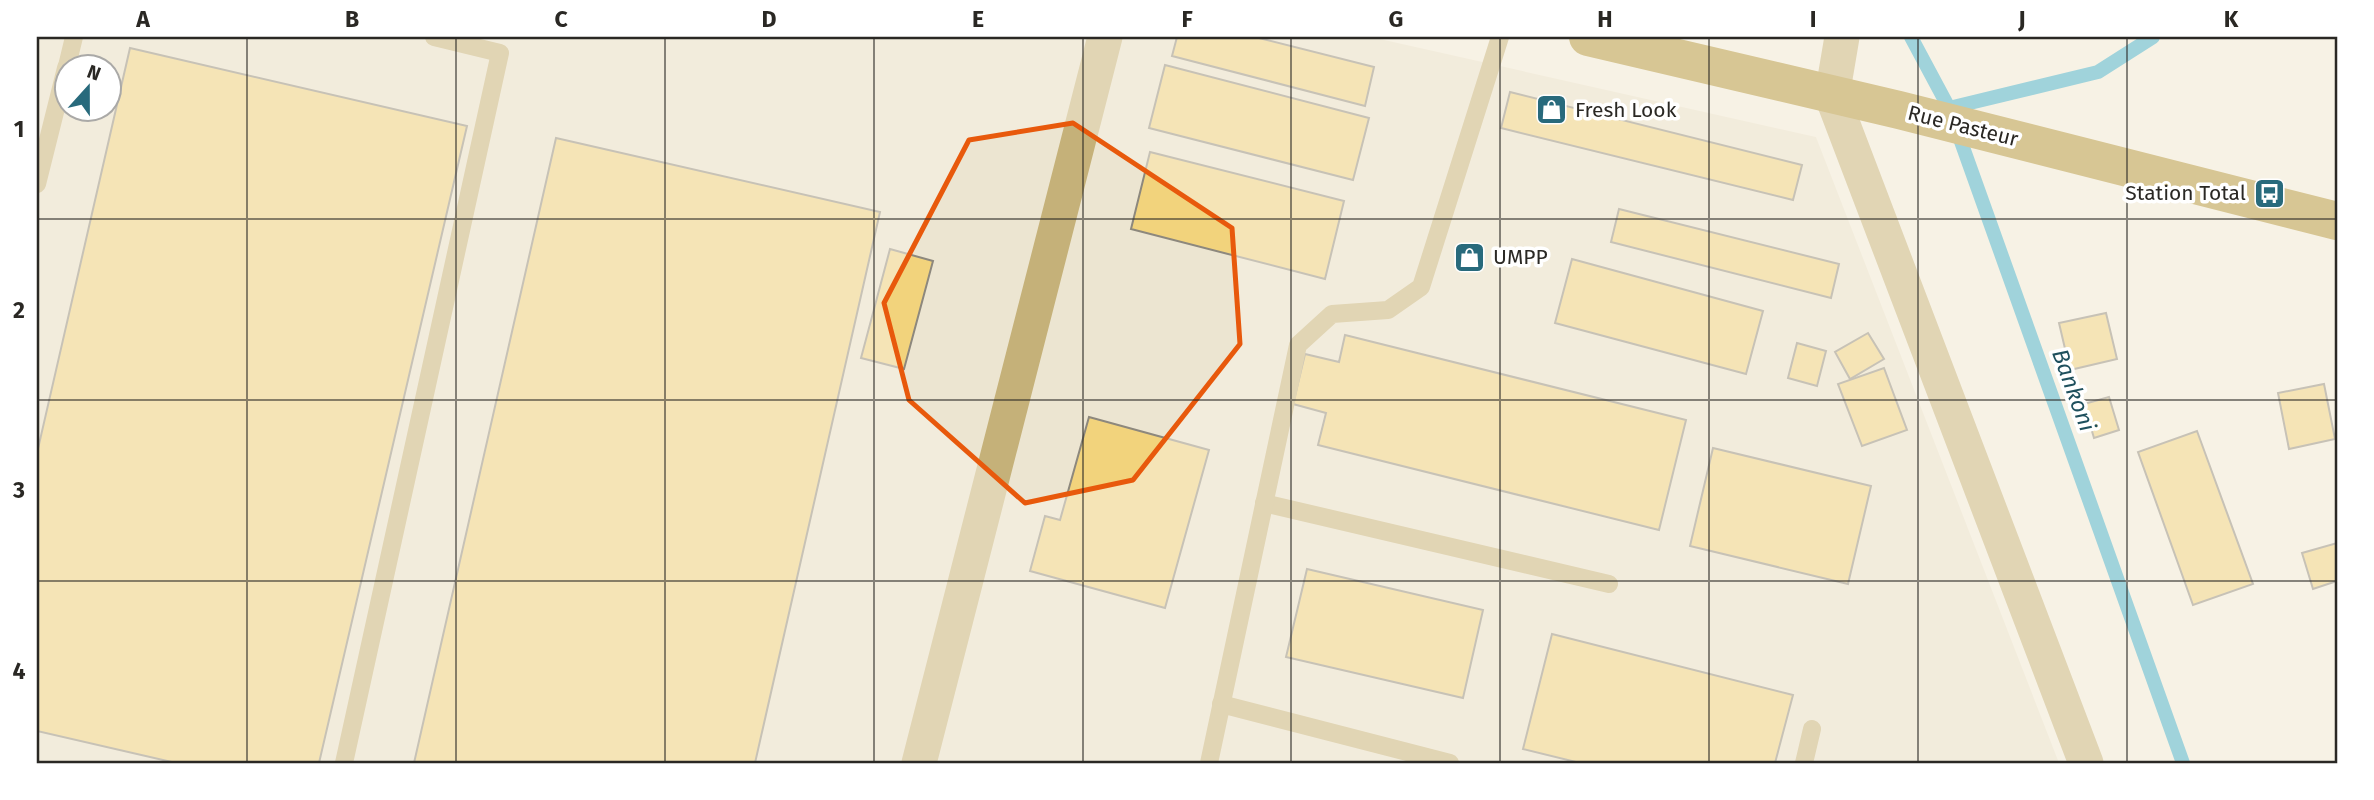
<svg xmlns="http://www.w3.org/2000/svg" width="2374" height="800" font-family="'Fira Sans',sans-serif">
  <rect width="100%" height="100%" fill="#f7f2e5"/>
  <path fill="#ece5d1" fill-rule="evenodd" d="M37,37H1371L1816,137L2059,763H37ZM66,66H108V108H66Z"/>
  <g fill="none" stroke-linecap="round" stroke-linejoin="round">
    <g stroke="#36aece" stroke-width="14">
      <polyline points="1911,37 1949,108 2183,763"/>
      <polyline points="1949,108 2098,72 2153,37"/>
    </g>
  </g>
  <g fill="#f2d37c" stroke="#8d887d" stroke-width="2">
    <polygon points="1177,37 1255,37 1374,67 1365,106 1172,56"/>
    <polygon points="130,48 467,126 319,763 176,763 37,731 37,453"/>
    <polygon points="1165,65 1369,118 1353,180 1149,128"/>
    <polygon points="1510,92 1802,165 1793,200 1501,128"/>
    <polygon points="556,138 880,212 755,763 414,763"/>
    <polygon points="1150,152 1344,201 1325,279 1131,229"/>
    <polygon points="1619,209 1839,264 1831,298 1611,242"/>
    <polygon points="890,249 933,261 904,369 861,358"/>
    <polygon points="1572,259 1763,311 1746,374 1555,323"/>
    <polygon points="2106,313 2117,359 2070,370 2059,323"/>
    <polygon points="1868,333 1884,359 1850,379 1835,352"/>
    <polygon points="1345,335 1686,420 1659,530 1318,445 1326,413 1293,404 1305,354 1339,362"/>
    <polygon points="1797,343 1826,351 1817,386 1788,378"/>
    <polygon points="1884,368 1907,430 1862,446 1838,384"/>
    <polygon points="2324,384 2335,439 2289,449 2278,393"/>
    <polygon points="2109,397 2119,430 2094,438 2084,404"/>
    <polygon points="1089,417 1209,450 1165,608 1030,571 1045,516 1060,520"/>
    <polygon points="2197,431 2253,584 2193,605 2138,452"/>
    <polygon points="1713,448 1871,486 1848,584 1690,546"/>
    <polygon points="2337,543 2337,581 2313,589 2302,553"/>
    <polygon points="1307,569 1483,610 1463,698 1286,657"/>
    <polygon points="1552,634 1793,695 1775,763 1580,763 1523,749"/>
  </g>
  <g fill="none" stroke-linecap="round" stroke-linejoin="round">
    <g stroke="#c5b179" stroke-width="18">
      <polyline points="67,66 74,37"/>
      <polyline points="37,184 66,68"/>
      <polyline points="1264,503 1609,584"/>
      <polyline points="1221,704 1450,763"/>
      <polyline points="344,763 500,53 434,37"/>
      <polyline points="1209,763 1298,345 1332,314 1388,310 1421,287 1500,37"/>
      <polyline points="1804,763 1812,729"/>
    </g>
    <g stroke="#c5b179" stroke-width="35">
      <polyline points="1842,37 1832,96 2086,763"/>
      <polyline points="919,763 1105,37"/>
    </g>
    <polyline stroke="#af9031" stroke-width="38" points="1588,37 1899,110 2337,221"/>
  </g>
  <path d="M0 0H2374V800H0ZM1073,123L1232,228L1240,344L1133,480L1025,503L909,400L884,303L969,140Z" fill="#f7f2e5" fill-opacity=".55" fill-rule="evenodd"/>
  <path fill="none" stroke="#e8590c" stroke-width="5" stroke-linejoin="round" d="M1073,123L1232,228L1240,344L1133,480L1025,503L909,400L884,303L969,140Z"/>
  <path fill="none" stroke="#2a2824" stroke-width="2" stroke-opacity="0.55" d="M247,37V763M456,37V763M665,37V763M874,37V763M1083,37V763M1291,37V763M1500,37V763M1709,37V763M1918,37V763M2127,37V763M37,219H2337M37,400H2337M37,581H2337"/>
  <defs>
    <symbol id="shop-square" viewBox="-11 -11 22 22"><rect x="-9" y="-9" width="18" height="18" rx="4" fill="#286a7c" stroke="#fff"/><path d="M-5-2.5h2.3a2.7 3.5 0 0 1 5.4 0H5L5.5 6h-11ZM-1.5-2.5h3a1.5 2.3 0 0 0-3 0Z" fill="#fff"/></symbol>
    <symbol id="bus-square" viewBox="-11 -11 22 22"><rect x="-9" y="-9" width="18" height="18" rx="4" fill="#286a7c" stroke="#fff"/><path d="M-5-6H5V4H4V6H2V4H-2V6H-4V4H-5ZM-3.5-4V0h7V-4ZM-3.5 1.2v1.5H-2V1.2ZM2 1.2v1.5H3.5V1.2Z" fill="#fff"/></symbol>
  </defs>
  <g fill-rule="evenodd">
    <use href="#shop-square" x="1534" y="92" width="35" height="35"/>
    <use href="#bus-square" x="2252" y="176" width="35" height="35"/>
    <use href="#shop-square" x="1452" y="240" width="35" height="35"/>
  </g>
  <g text-anchor="middle" dominant-baseline="central" stroke-width="7" stroke-linejoin="round" paint-order="stroke">
    <g font-size="21" fill="#2a2824" stroke="#fff" text-anchor="start">
      <text x="1575" y="110">Fresh Look</text>
      <text x="2246" y="193" text-anchor="end">Station Total</text>
      <text x="1493" y="257">UMPP</text>
    </g>
    <g font-size="21" fill="#2a2824" stroke="#fff">
      <text transform="translate(1963 126) rotate(14)">Rue Pasteur</text>
    </g>
    <g font-size="23" font-style="italic" fill="#1f505d" stroke="#fff">
      <text transform="translate(2074 390) rotate(70)">Bankoni</text>
    </g>
  </g>
  <rect width="2374" height="800" fill="none" stroke="#ffffff" stroke-width="77"/>
  <g transform="translate(88 88) rotate(21)"><circle r="33" fill="#ffffff" stroke="#aaa9a7" stroke-width="2"/>
  <path d="M0-5L12 26L0 18L-12 26Z" fill="#286a7c"/>
  <text y="-10" font-size="19" font-weight="bold" text-anchor="middle" fill="#2a2824">N</text>
  </g>
  <rect x="38" y="38" width="2298" height="724" fill="none" stroke="#2a2824" stroke-width="2.5"/>
  <g font-size="23" text-anchor="middle" font-weight="bold" fill="#2a2824">
    <text x="143" y="27">A</text>
    <text x="352" y="27">B</text>
    <text x="561" y="27">C</text>
    <text x="769" y="27">D</text>
    <text x="978" y="27">E</text>
    <text x="1187" y="27">F</text>
    <text x="1396" y="27">G</text>
    <text x="1605" y="27">H</text>
    <text x="1813" y="27">I</text>
    <text x="2022" y="27">J</text>
    <text x="2231" y="27">K</text>
    <text x="19" y="137">1</text>
    <text x="19" y="318">2</text>
    <text x="19" y="498">3</text>
    <text x="19" y="679">4</text>
  </g>
</svg>
